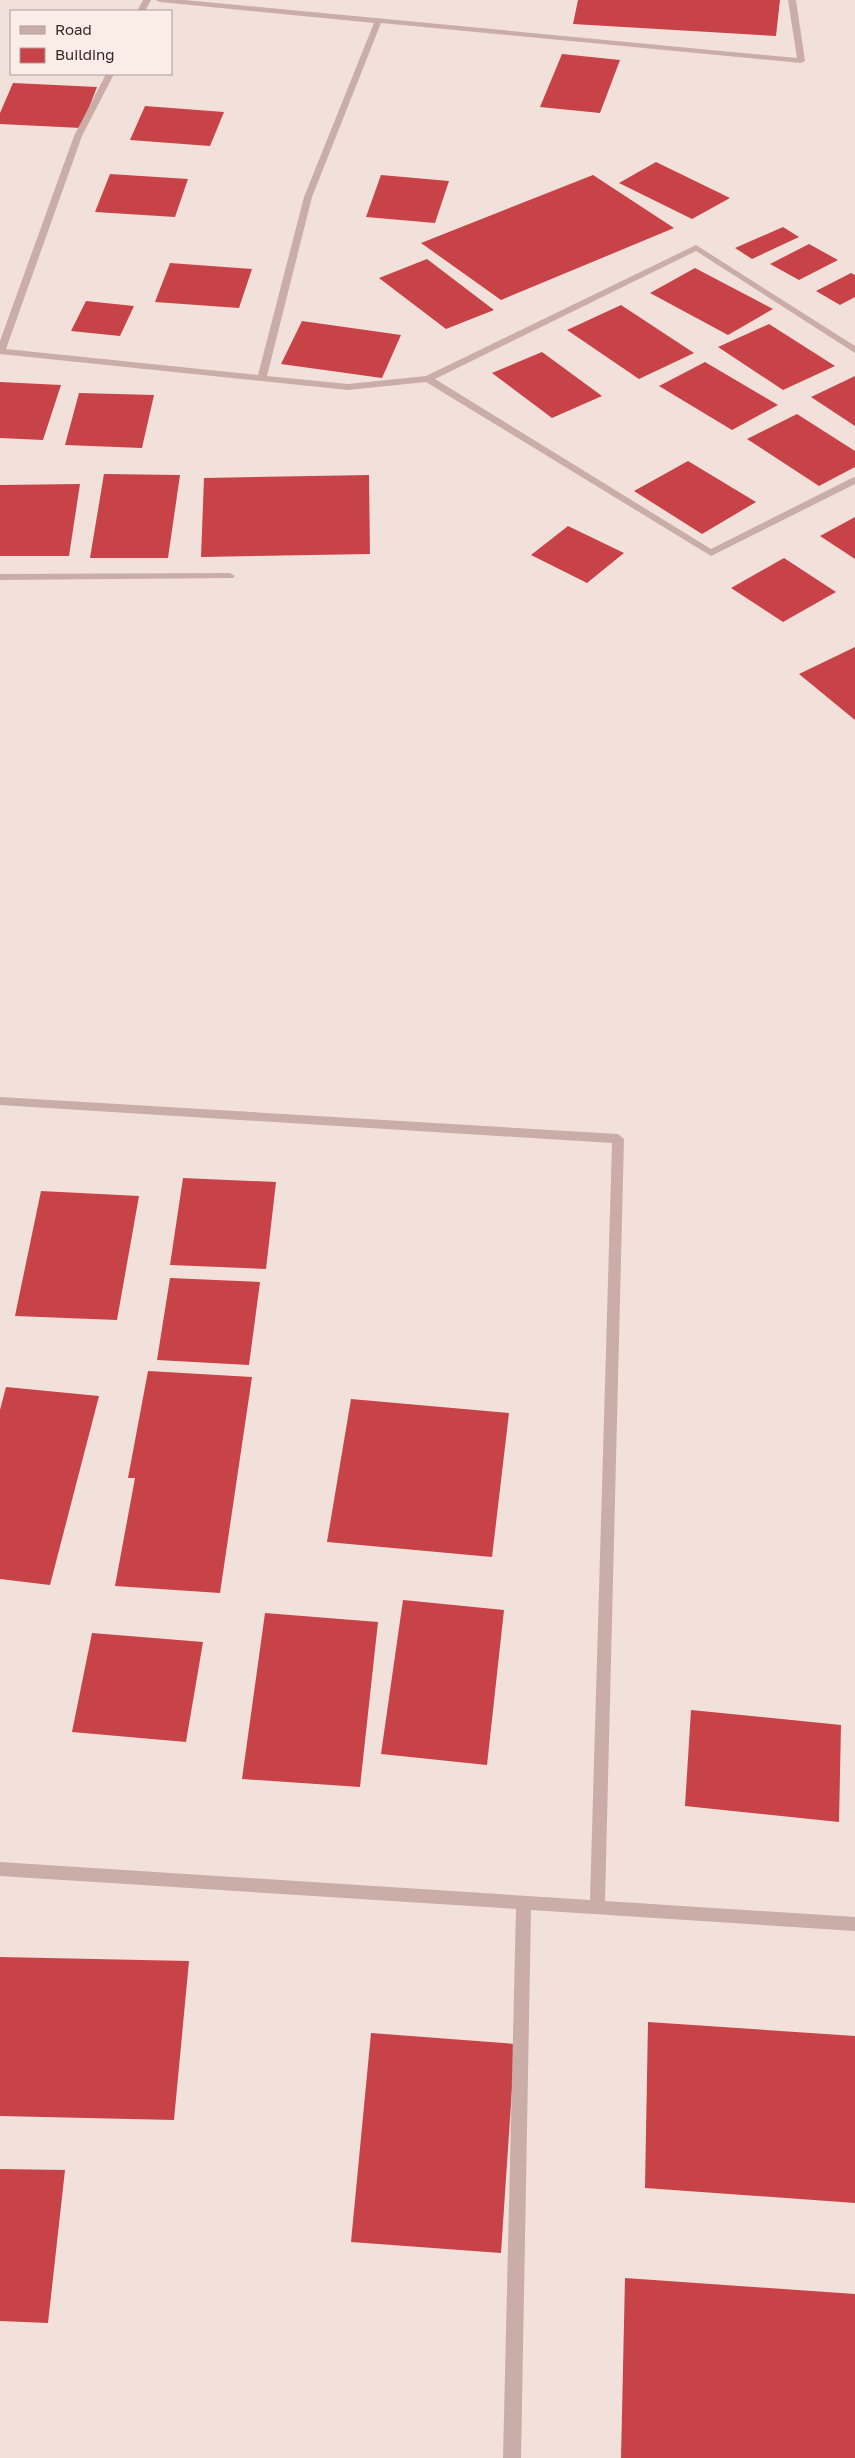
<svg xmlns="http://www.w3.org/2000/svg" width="855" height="2458" font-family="'Golos Text',sans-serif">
  <rect width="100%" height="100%" fill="#f2e1db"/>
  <g fill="#c84348">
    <polygon points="578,0 780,0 776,36 573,24"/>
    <polygon points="562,54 620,60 600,113 540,107"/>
    <polygon points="13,83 97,87 81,128 0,124 0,113"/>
    <polygon points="145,106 224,112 210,146 130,140"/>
    <polygon points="656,162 730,198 692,219 619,183"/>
    <polygon points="110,174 188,179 175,217 95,212"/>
    <polygon points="381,175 449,181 435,223 366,217"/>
    <polygon points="593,175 674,228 501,300 421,243"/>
    <polygon points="783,227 799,237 752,259 735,248"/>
    <polygon points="809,244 838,260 799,280 770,264"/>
    <polygon points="427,259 494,310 446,329 379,278"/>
    <polygon points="170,263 252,269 239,308 155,302"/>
    <polygon points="695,268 773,309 728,335 650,293"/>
    <polygon points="851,273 855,275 855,297 840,305 816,291"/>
    <polygon points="86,301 134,306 120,336 71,331"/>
    <polygon points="621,305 694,353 639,379 567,330"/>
    <polygon points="302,321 401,335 382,378 281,364"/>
    <polygon points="769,324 835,366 783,390 718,347"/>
    <polygon points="542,352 602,396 552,418 492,373"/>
    <polygon points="705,362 778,405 732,430 659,386"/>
    <polygon points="855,376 855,426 811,397"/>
    <polygon points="0,382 61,385 43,440 0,438"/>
    <polygon points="79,393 154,395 142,448 65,445"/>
    <polygon points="797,414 855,451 855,467 819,486 747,439"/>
    <polygon points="688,461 756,502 702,534 634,491"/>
    <polygon points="104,474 180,475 168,558 90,558"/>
    <polygon points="369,475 370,554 201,557 204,478"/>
    <polygon points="80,484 69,556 0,556 0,485"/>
    <polygon points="855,517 855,559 820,536"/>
    <polygon points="568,526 624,553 587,583 531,555"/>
    <polygon points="784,558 836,592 783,622 731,588"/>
    <polygon points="855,647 855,720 799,674"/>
    <polygon points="183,1178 276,1182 266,1269 170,1265"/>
    <polygon points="41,1191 139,1196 117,1320 15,1316"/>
    <polygon points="170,1278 260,1282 249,1365 157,1360"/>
    <polygon points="148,1371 252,1377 220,1593 115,1586 135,1478 128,1478"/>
    <polygon points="6,1387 99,1396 50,1585 0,1579 0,1410"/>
    <polygon points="351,1399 509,1413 492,1557 327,1542"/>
    <polygon points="403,1600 504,1610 487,1765 381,1754"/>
    <polygon points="265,1613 378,1622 360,1787 242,1779"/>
    <polygon points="92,1633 203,1642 186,1742 72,1732"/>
    <polygon points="691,1710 841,1725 839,1822 685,1806"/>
    <polygon points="0,1957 189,1961 174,2120 0,2116"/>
    <polygon points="648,2022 855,2036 855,2203 645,2188"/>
    <polygon points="371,2033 515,2044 501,2253 351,2242"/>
    <polygon points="0,2169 65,2170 48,2323 0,2321"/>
    <polygon points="625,2278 855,2294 855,2458 621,2458"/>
  </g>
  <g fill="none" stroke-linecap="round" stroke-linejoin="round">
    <g fill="#caada7" fill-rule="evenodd">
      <polygon points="143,0 151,0 145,11 137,11"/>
      <polygon points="156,0 184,0 797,58 788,0 796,0 805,61 801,63 381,23 312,197 267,376 348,384 426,376 696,245 855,346 855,353 696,251 435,379 711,549 852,478 855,477 855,484 711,556 426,382 348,390 0,354 0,341 74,136 106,74 114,74 82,136 6,349 258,375 304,197 374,23 160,2"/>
      <polygon points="230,573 235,576 233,578 0,580 0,574"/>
      <polygon points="0,1097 618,1134 624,1139 605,1901 855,1917 855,1931 531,1910 521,2458 503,2458 516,1909 0,1876 0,1862 590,1900 612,1143 0,1105"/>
    </g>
  </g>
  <rect x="10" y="10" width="162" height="65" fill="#faece7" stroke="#ac9e9a"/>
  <rect x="20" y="26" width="25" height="8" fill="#caada7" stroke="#ac9e9a"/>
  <text x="55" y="35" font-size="15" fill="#372827">Road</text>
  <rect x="20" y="48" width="25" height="15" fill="#c84348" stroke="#ac9e9a"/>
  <text x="55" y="60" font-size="15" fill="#372827">Building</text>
</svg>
